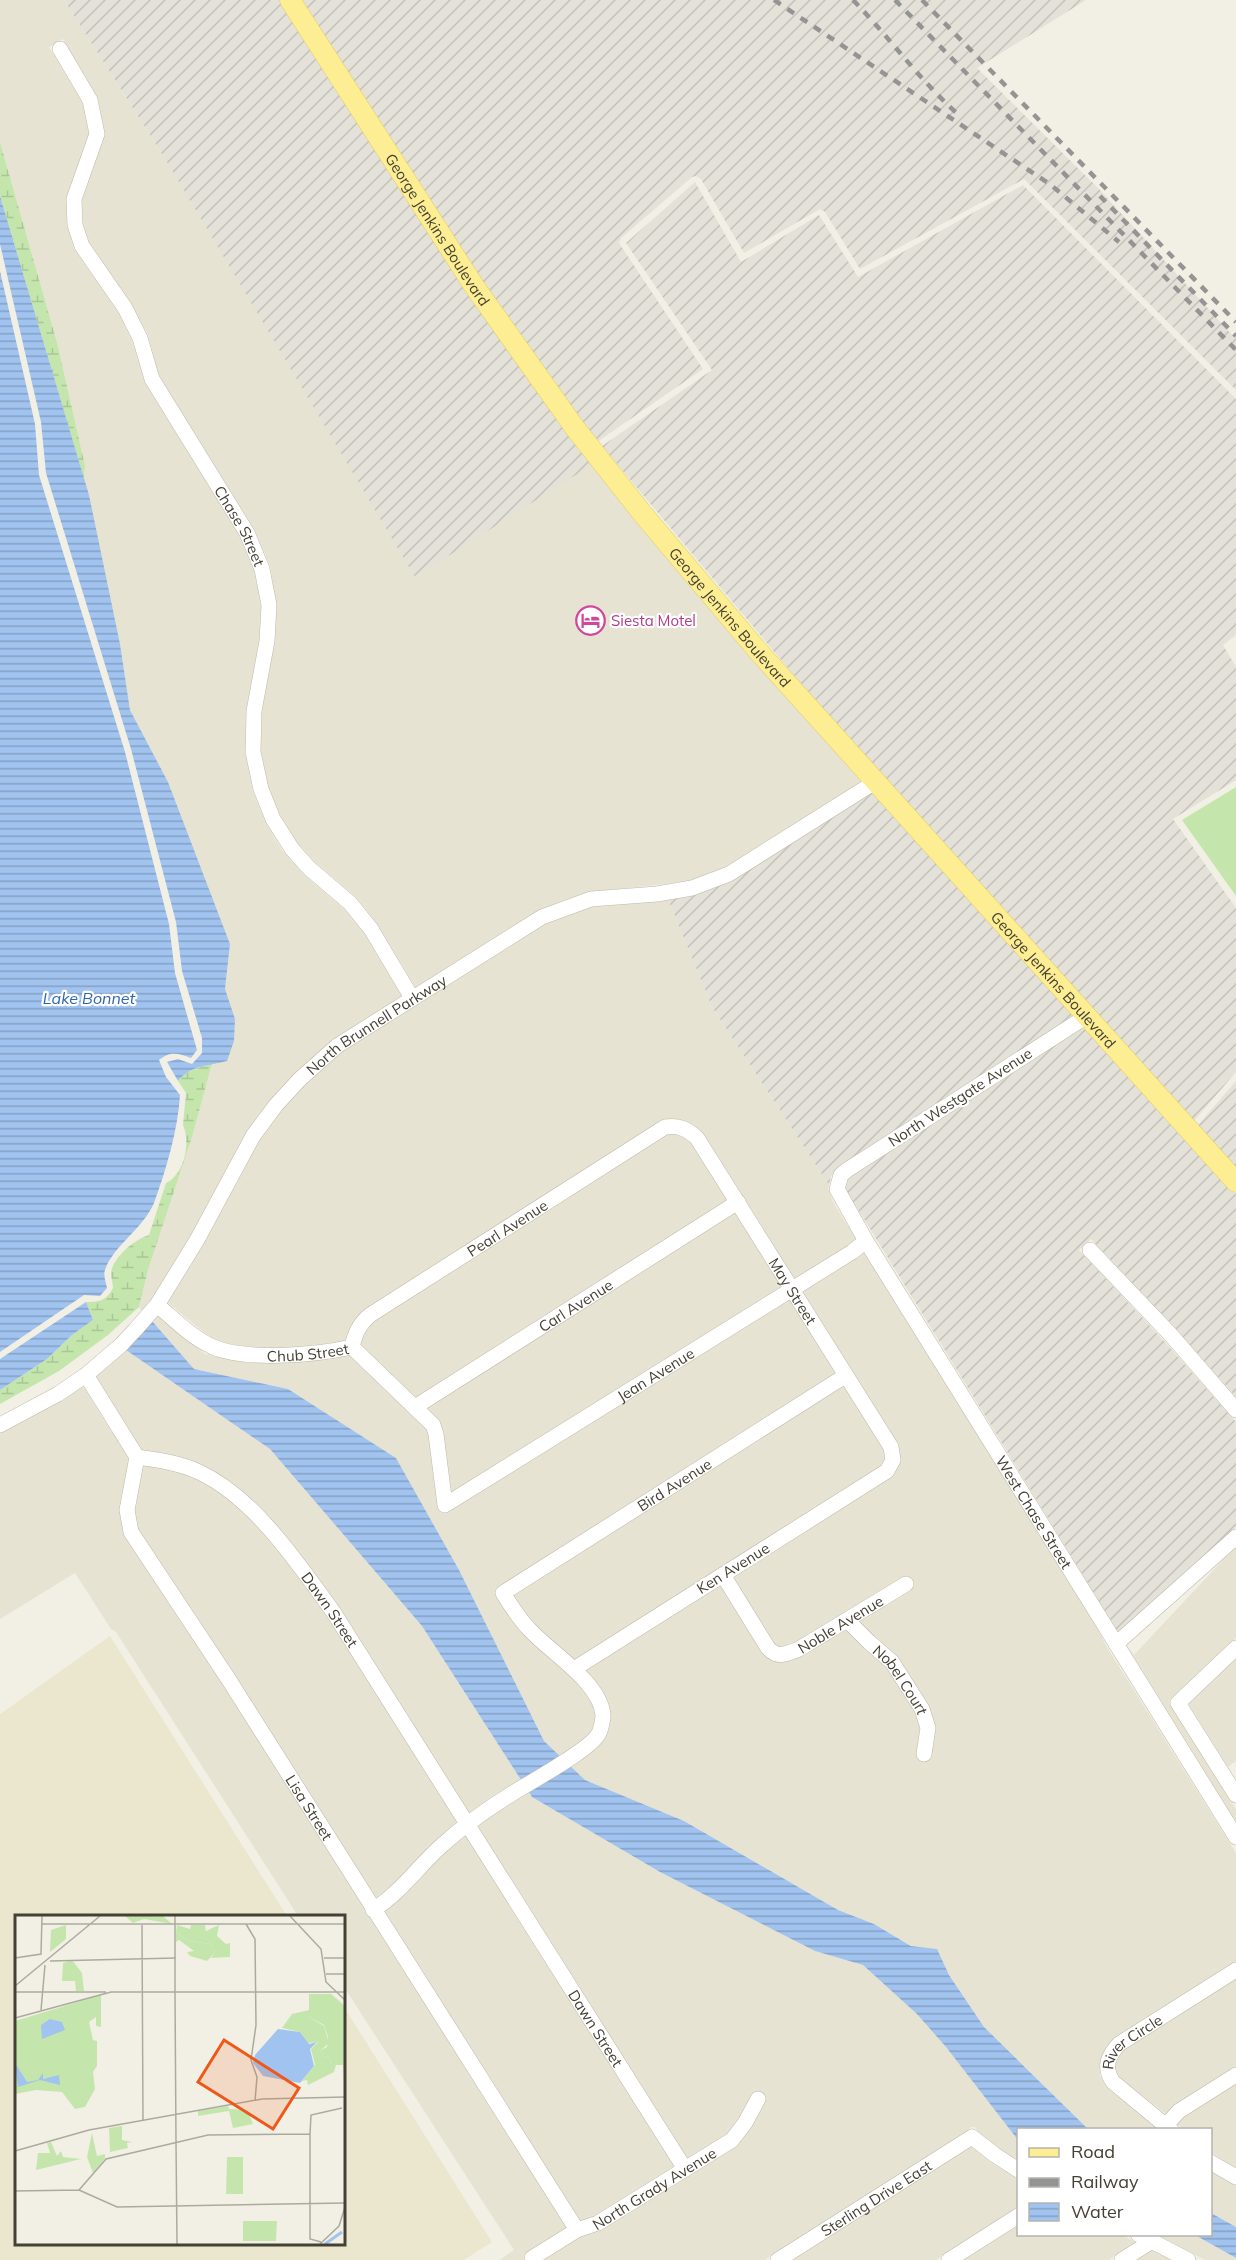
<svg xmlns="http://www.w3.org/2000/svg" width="1236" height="2260" font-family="Mulish,sans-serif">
  <defs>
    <pattern id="industrial-furrows" width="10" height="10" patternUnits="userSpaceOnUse" patternTransform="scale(1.5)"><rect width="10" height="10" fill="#e4e1d9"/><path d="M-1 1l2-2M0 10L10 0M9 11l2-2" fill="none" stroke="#c5c2bb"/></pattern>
    <pattern id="wetland-marsh" width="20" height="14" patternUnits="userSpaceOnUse" patternTransform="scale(1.5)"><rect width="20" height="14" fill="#c4e6ad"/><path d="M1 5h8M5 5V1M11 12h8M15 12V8" fill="none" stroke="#aac695"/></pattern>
    <pattern id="water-rules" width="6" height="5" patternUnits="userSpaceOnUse" patternTransform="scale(1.5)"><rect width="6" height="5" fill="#a1c3ef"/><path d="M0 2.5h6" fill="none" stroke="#85a0c2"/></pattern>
  </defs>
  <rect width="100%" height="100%" fill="#f2f0e4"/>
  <g fill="#e6e3d2">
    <polygon points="0,0 64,0 164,157 593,464 864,781 723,868 691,881 591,892 564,900 538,911 416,988 378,925 357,898 315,862 296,841 280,815 268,786 261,750 262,711 275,640 276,603 270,566 254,529 159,376 148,335 132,305 89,242 83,223 82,200 104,136 98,98 63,39 49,47 83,104 89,134 66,200 67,226 74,249 118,312 132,341 145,383 240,537 255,572 261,606 259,641 246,710 245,752 253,792 265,822 282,850 303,874 344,909 364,933 402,997 270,1101 246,1133 190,1237 151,1301 142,1311 139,1307 148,1270 192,1137 211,1065 227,1061 225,989 230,944 168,782 130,710 120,644 84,479 85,466 58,346 0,142"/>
    <polygon points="668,899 712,1007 829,1185 828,1188 833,1202 856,1239 841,1252 850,1262 864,1252 1096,1625 1105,1644 1236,1853 1236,1962 1115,2038 1106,2047 1100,2061 1100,2076 1107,2088 1158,2129 1088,2129 984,2027 949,1975 936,1949 912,1946 874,1924 838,1910 684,1821 585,1780 544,1741 459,1570 396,1458 288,1389 194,1369 152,1321 158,1315 206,1355 217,1343 167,1302 204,1242 259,1140 282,1109 306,1084 342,1052 545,924 592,907"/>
    <polygon points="126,1350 270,1449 422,1626 532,1797 660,1872 815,1951 863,1965 917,2013 946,2047 1018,2140 1018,2161 1000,2149 978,2132 975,2127 971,2127 967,2131 765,2260 500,2260 514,2250 344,1987 344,1916 298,1916 116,1632 111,1629 75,1573 0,1619 0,1433 62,1400 83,1386 112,1433 126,1424 96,1376"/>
    <polygon points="1236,1546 1236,1638 1173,1698 1172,1707 1236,1810 1236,1822 1126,1644 1134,1655"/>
    <polygon points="1236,1658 1236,1761 1228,1767 1188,1703"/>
    <polygon points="1236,1979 1236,2067 1174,2106 1166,2114 1119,2077 1116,2072 1115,2063 1124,2049"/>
    <polygon points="1236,2084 1236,2169 1211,2152 1210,2130 1182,2129 1177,2124 1184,2117"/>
    <polygon points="971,2146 990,2162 1018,2180 1018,2207 1005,2216 936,2260 791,2260"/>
    <polygon points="1210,2171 1236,2185 1236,2227 1211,2213"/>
    <polygon points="1018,2225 1018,2234 1121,2235 1136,2242 1109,2260 963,2260"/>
    <polygon points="1157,2235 1195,2235 1236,2258 1236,2260 1205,2260"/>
    <polygon points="1151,2250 1171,2260 1136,2260"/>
  </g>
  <g fill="url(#industrial-furrows)">
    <polygon points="64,0 281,0 593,464 415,577 164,157"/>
    <polygon points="300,0 1086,0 977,68 1099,189 1234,337 1236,335 1236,390 1024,179 860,269 825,212 820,209 744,253 701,179 696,176 692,177 621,238 619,243 703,369 597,442 481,282"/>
    <polygon points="695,182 741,262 819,215 858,277 1023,185 1236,399 1236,635 1223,645 1236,667 1236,780 1173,819 1236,908 1236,1072 1194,1121 807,691 602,446 712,370 626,243"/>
    <polygon points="873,792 1075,1015 843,1163 831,1176 829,1185 712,1007 668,899 732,880"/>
    <polygon points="1085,1026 1236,1194 1236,1397 1177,1330 1091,1239 1079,1250 1164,1341 1236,1422 1236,1527 1118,1632 845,1188 848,1178"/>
    <polygon points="1236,1081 1236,1170 1197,1126"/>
  </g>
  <polygon fill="#ebe7ce" points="110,1636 287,1916 16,1916 16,2244 344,2244 344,2007 492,2242 464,2260 0,2260 0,1714"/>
  <polygon fill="#c4e6ad" points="1236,787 1236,896 1182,820"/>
  <g fill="url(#wetland-marsh)">
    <polygon points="0,142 58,346 85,466 84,479 0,196"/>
    <path d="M212,1063L192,1137L148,1270L139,1307L108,1335L59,1371L0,1404V1390L47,1359L72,1335L93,1320L86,1302C99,1302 106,1301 113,1288C113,1284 111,1278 111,1273C113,1257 135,1239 149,1235L166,1183C184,1174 191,1144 183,1125L186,1093L178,1081L184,1073Z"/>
  </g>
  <g fill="url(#water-rules)">
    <path d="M0,196L89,495L120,644L130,710L168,782L230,944L225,989L235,1019L234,1041L227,1061C210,1066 190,1065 178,1081L167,1062L178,1059L192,1064L202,1053V1038L182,971L176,922L131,749L46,473L41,422L0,244Z"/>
    <path d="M0,271L35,424L39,475L125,752L169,924L175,973L197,1050L191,1058C178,1053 170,1051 159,1060L166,1077L180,1095C178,1130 166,1170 154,1203C143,1229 113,1246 105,1270C103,1275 106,1282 107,1288L100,1296L84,1295L0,1352Z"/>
    <polygon points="86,1302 93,1320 72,1335 47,1359 0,1390 0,1359"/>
    <polygon points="152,1321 194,1369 288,1389 396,1458 459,1570 544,1741 585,1780 684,1821 838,1910 874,1924 911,1946 937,1949 949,1975 984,2027 1088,2129 1018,2130 1018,2140 946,2047 917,2014 863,1965 815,1951 660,1872 532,1797 422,1626 270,1449 126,1350"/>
    <polygon points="1211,2213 1236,2227 1236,2258 1195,2235 1210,2234"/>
  </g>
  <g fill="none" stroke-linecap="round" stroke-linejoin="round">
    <defs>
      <g id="minor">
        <path id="s1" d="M60,49L90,100L97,134L74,199L75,225L82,246L125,308L140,338L152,379L247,533L262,569L269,605L267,641L254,711L253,752L261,789L273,819L292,849L309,868L350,903L371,929L412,998"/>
        <path id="s2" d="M1087,1016L847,1170L841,1175L837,1189L866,1241L1236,1837"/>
        <polyline points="1090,1250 1171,1335 1236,1410"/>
        <path id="s3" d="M157,1305C173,1318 190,1336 209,1345C242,1362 316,1355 352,1347L433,1425L436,1434L445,1505L852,1252L866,1241"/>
        <path id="s4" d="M352,1347C355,1334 359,1324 370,1315L665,1127C679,1125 687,1129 697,1138L891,1447L893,1460L887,1471L574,1669"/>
        <path id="s5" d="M86,1375L137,1457L127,1510L131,1532L229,1680L577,2230"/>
        <path id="s6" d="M415,1407L738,1202"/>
        <path id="s7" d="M0,1425L58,1394L86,1375L121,1345L135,1330L157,1305L197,1240L253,1136L276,1105L300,1079L337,1046L542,917L591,899L657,894L692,888L729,874L875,782"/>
        <path id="s8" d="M137,1457C158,1460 180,1463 199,1472C255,1498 299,1565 334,1613L685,2169"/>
        <path id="s9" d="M723,1575L768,1648C778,1659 786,1654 799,1649L906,1584"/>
        <path id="s10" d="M847,1620L869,1642L892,1662L922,1709L928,1728L924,1754"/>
        <polyline points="1116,1644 1236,1537"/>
        <polyline points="1236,1648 1178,1703 1236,1795"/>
        <path id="s11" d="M373,1910C400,1893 417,1868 440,1847C462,1827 487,1809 513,1793C530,1782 592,1749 599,1733C601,1729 603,1720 603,1715C600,1682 551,1653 530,1630C519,1619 511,1606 503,1593L845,1376"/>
        <polyline points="1166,2125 1179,2111 1236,2075"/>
        <path id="s12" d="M1171,2130L1113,2082C1103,2067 1108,2056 1119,2044L1236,1970"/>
        <polyline points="1210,2162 1236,2177"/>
        <polyline points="1138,2234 1188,2260"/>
        <path id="s13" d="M532,2258L577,2230L598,2223L732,2140L745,2123L758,2099"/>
        <path id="s14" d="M778,2260L972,2137L995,2155L1018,2170"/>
        <polyline points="949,2260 1018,2216"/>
        <polyline points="1122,2260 1152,2241"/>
      </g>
      <g id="major">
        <path id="s15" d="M290,0L474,286L575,428L642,513L758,651L1236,1182"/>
      </g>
    </defs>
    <use href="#minor" stroke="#bdb9a7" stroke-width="16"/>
    <use href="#major" stroke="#e1ce63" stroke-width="21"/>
    <use href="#minor" stroke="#fff" stroke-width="15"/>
    <use href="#major" stroke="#fdee93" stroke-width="20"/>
    <g stroke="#949494" stroke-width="4.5" stroke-dasharray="8 8" stroke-linecap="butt">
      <polyline points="774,0 1051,185 1119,242"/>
      <path d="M853,0C890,38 921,82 961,117"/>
      <polyline points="895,0 1236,350"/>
      <polyline points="922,0 1236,322"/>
      <polyline points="1100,196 1236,336"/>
    </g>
  </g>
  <defs>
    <symbol id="hotel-ring" viewBox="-11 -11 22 22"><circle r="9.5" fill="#fff" stroke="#d1479c" stroke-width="1.5"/><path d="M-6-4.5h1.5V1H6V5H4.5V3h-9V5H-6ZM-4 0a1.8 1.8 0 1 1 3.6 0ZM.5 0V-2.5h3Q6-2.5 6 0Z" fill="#d1479c"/></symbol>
  </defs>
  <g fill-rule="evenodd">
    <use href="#hotel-ring" x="574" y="604" width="33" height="33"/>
  </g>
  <g text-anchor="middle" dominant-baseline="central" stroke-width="4.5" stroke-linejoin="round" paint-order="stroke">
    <g font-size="15" fill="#444034" stroke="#fff">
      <text stroke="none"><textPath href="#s15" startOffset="273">George Jenkins Boulevard</textPath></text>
      <text stroke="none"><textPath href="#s1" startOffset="534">Chase Street</textPath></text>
      <text stroke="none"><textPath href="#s15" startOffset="759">George Jenkins Boulevard</textPath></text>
      <text stroke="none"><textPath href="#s15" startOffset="1245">George Jenkins Boulevard</textPath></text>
      <text stroke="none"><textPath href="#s7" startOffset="562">North Brunnell Parkway</textPath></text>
      <text transform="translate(960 1097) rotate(-33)">North Westgate Avenue</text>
      <text stroke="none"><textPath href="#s4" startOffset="200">Pearl Avenue</textPath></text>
      <text stroke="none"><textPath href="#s4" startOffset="603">May Street</textPath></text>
      <text stroke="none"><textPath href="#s6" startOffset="190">Carl Avenue</textPath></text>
      <text stroke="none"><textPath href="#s3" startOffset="166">Chub Street</textPath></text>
      <text stroke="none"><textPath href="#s3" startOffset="652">Jean Avenue</textPath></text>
      <text stroke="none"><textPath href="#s11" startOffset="670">Bird Avenue</textPath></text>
      <text stroke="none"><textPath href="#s2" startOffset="686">West Chase Street</textPath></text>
      <text transform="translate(733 1568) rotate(-32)">Ken Avenue</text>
      <text stroke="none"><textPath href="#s8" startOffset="256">Dawn Street</textPath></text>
      <text stroke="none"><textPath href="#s9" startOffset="168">Noble Avenue</textPath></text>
      <text stroke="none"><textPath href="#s10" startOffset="81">Nobel Court</textPath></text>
      <text stroke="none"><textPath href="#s5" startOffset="501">Lisa Street</textPath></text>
      <text stroke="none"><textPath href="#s8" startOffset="752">Dawn Street</textPath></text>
      <text stroke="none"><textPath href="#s12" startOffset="128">River Circle</textPath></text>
      <text stroke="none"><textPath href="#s13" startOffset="141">North Grady Avenue</textPath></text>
      <text stroke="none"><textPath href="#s14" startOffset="116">Sterling Drive East</textPath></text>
    </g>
    <g font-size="15" fill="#b23c85" stroke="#fff" text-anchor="start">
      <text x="611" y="620">Siesta Motel</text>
    </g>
    <g font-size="16" font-style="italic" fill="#3066ae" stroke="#fff">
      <text x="89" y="998">Lake Bonnet</text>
    </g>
  </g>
  <g transform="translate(15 1915)">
    <rect width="330" height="330" fill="#f2f0e4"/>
    <path d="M294,79H316L330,91V180L328,150H316L315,143L308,141L306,135L312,132L313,122L309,110L294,102ZM86,80V112L81,111V102L74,107L78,125L82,126V151L78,157L80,174L70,192L60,194L47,177L21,175L0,179V106ZM213,191L214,194L232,195L238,209L218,213L214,196L183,201V196ZM212,242H228V279H211ZM228,306H262L261,326H228Z" fill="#c4e6ad"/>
    <path d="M51,10V24L35,37L36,15ZM162,10L175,14L176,10H190L191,16L204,10L202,21L211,29L215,28V42L196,43L200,38L196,29L173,26L161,17ZM107,211V225L117,227L112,228L113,233L95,237L94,213ZM77,218L82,241L90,239V243L78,258L72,242ZM36,227L42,241L46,236L48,242L66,244L21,255L23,238H35L32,228Z" fill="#c4e6ad"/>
    <path d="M110,1H148L157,9L129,4L118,8ZM161,17L173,26L196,29L200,38L192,46L175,41L172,37L179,36L164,25L161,27ZM57,45L67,58L69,76H61L60,66H47L48,48ZM294,95V102L309,111L314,128L306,135L308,141L315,143L316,150H321L319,157L293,170L292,165L287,166L300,150L296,134L303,127L293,128L285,117L267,113L277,99Z" fill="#c4e6ad"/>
    <path d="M35,104L47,107L50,115L27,124L26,110ZM263,114L285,117L294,129L302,127L295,134L299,151L285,168L248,161L238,148L240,140ZM0,148L12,167L23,165L28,158V164L44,160L45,170L25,165L3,172Z" fill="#a1c3ef"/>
    <path fill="none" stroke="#a1c3ef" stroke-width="3" d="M310,329L327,317"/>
    <path fill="none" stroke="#acaa9e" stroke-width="1.5" d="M160,1V77M275,1L306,34L311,67L330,85M27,9H330M231,9L240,24L241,110L236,145L242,162L240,186M127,10L128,206M0,43L26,39L27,1M309,43H330M35,46L161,43M311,59H330M0,71L85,1M0,77H91M160,77L161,227M26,95L30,50M0,103L96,77H330M295,219V324L306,327M161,227L162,329M0,236L74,215L247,184L330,182M64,275L102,292L330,288M0,276L64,275L91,244L193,220L295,219L296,200L327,193M305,329L324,311L330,292"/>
    <path fill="#ee5818" fill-opacity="0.15" stroke="#ee5818" stroke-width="3" d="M209,125L284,173L258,214L183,167Z"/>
    <rect width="330" height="330" fill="none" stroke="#444034" stroke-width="3"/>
  </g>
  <rect x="1017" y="2128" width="195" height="108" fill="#ffffff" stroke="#b4b3ae" stroke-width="1.5"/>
  <rect x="1029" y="2148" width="30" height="9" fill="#fdee93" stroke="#b4b3ae" stroke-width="1.5"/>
  <text x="1071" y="2158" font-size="18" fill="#444034">Road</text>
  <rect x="1029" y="2178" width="30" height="9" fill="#949494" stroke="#b4b3ae" stroke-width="1.5"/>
  <text x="1071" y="2188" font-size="18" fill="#444034">Railway</text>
  <rect x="1029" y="2203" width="30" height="18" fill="url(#water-rules)" stroke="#b4b3ae" stroke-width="1.5"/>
  <text x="1071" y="2218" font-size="18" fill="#444034">Water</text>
</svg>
